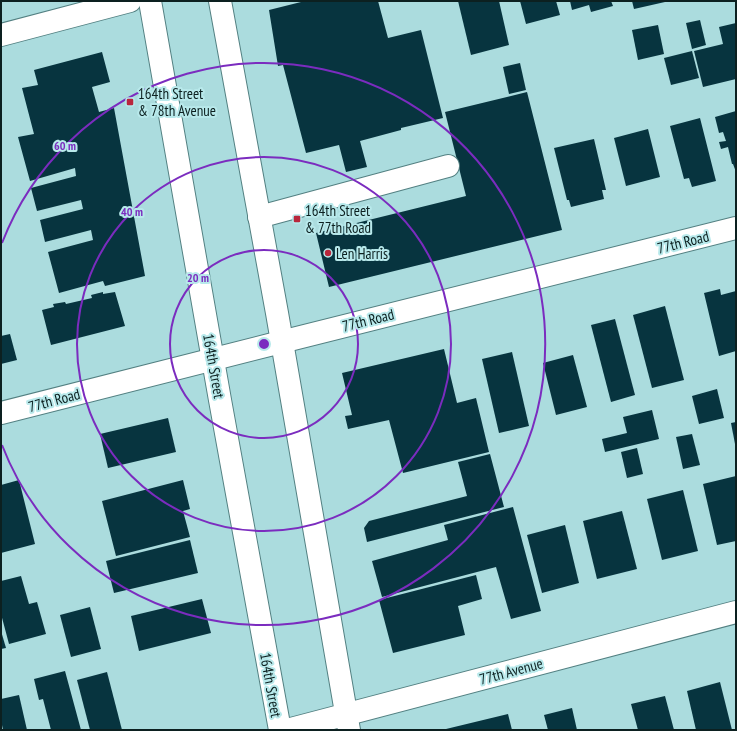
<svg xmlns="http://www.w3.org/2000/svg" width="737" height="731" font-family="'PT Sans Narrow',sans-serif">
  <rect width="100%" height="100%" fill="#abdcde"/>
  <g fill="#07343f">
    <polygon points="305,1 378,1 388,38 421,30 443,118 401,128 401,130 360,141 367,167 346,172 339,145 306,153 283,65 278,66 269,10"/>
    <polygon points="458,1 499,1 509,45 471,55"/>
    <polygon points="520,1 556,1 560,15 526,24"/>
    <polygon points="570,1 611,1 613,6 591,12 589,5 572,10"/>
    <polygon points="632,1 665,1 665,2 634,9"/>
    <polygon points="700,20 706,45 692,49 686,23"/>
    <polygon points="736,23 736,79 703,87 694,51 723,44 719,27"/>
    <polygon points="658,25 664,54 638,60 632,30"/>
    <polygon points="692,51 699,78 671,85 664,58"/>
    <polygon points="102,52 110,82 92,87 99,112 114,108 145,276 105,286 103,281 59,293 48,252 93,240 91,230 45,242 40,220 83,209 81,200 37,211 31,188 76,176 75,168 30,181 18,137 34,134 22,88 38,85 34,70"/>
    <polygon points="520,63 526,90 509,94 503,67"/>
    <polygon points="527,92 562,230 329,287 316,233 466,196 445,112"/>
    <polygon points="736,111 736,172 733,164 732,164 728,147 721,149 719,142 726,141 723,132 719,133 715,117"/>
    <polygon points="700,118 716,181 692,187 689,178 684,179 670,126"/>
    <polygon points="648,129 660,177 626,186 614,138"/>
    <polygon points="594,139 606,190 602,190 604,199 571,207 569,200 567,200 554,148"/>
    <polygon points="720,289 721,295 736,291 736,351 719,356 704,293"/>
    <polygon points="103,292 103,294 115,292 125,326 51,345 42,310 54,307 53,304 65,302 66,304 92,298 91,295"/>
    <polygon points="665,306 684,380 652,388 633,315"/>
    <polygon points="615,319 635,395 611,402 591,325"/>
    <polygon points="10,334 17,360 1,364 1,336"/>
    <polygon points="444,349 457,403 476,398 489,452 403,473 389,420 348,429 345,416 352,415 342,373"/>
    <polygon points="512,352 529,426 499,433 482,359"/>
    <polygon points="573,355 587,407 556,415 543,363"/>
    <polygon points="717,389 724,418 699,424 692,396"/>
    <polygon points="652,410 659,439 605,452 602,439 627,433 623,417"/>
    <polygon points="168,418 176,452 108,468 100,434"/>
    <polygon points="736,422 736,444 735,444 731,423"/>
    <polygon points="692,434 700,465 683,469 676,437"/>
    <polygon points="637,448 643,474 627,478 621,452"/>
    <polygon points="490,454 504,507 367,542 364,528 369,521 467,496 458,462"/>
    <polygon points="736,476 736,541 717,545 703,484"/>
    <polygon points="19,480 35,544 1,553 1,485"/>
    <polygon points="183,480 190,509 183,511 190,537 116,556 102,501"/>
    <polygon points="683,490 698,551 662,560 647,499"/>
    <polygon points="513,507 541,611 511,619 496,567 382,597 372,561 448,540 444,525"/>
    <polygon points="622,511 637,569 597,579 583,521"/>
    <polygon points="565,525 579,583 542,593 527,535"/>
    <polygon points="190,540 198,573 114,593 106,561"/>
    <polygon points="476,575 482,599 458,606 465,635 393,653 379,600"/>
    <polygon points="21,576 29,604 37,602 46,634 9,644 1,614 1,581"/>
    <polygon points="202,599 211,633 139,651 131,616"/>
    <polygon points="90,607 101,649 71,657 60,615"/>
    <polygon points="1,631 6,648 1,649"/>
    <polygon points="65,671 81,730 51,730 43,699 39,700 34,679"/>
    <polygon points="107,672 122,730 90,730 77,680"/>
    <polygon points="720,682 732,730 696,730 687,691"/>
    <polygon points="19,695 27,730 3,730 1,720 1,699"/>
    <polygon points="665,696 674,730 638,730 631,704"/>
    <polygon points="572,708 577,730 548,730 544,715"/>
    <polygon points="508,714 512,730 447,730 446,729"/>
  </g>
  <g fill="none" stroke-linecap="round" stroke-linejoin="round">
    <defs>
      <g id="minor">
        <polyline points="150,1 220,400 280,730"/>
        <polyline points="220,1 277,313 349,730"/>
        <polyline points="1,35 130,1"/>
        <polyline points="259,217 448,166"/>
        <polyline points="1,413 281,342 736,228"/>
        <polyline points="287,730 736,612"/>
      </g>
    </defs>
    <use href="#minor" stroke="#538082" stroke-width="24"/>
    <use href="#minor" stroke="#fff" stroke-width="22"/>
  </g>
  <g fill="none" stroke="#7b2cbf" stroke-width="2">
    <circle cx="264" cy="344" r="94"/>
    <circle cx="264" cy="344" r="187"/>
    <path d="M2 243A281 281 0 1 1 2 445"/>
  </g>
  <g fill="#b9273c" stroke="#b8e9eb" stroke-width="1.5">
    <rect x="126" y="98" width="8" height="8" rx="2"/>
    <rect x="293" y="215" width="8" height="8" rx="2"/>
    <circle cx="328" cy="253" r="4"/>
  </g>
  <g text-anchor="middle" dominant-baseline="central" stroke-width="4" stroke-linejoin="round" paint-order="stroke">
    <g font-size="15" fill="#0c2020" stroke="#b8e9eb" text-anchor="start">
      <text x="138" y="93">164th Street<tspan x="138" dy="17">&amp; 78th Avenue</tspan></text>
      <text x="305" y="210">164th Street<tspan x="305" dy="17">&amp; 77th Road</tspan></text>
      <text x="336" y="253">Len Harris</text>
    </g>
    <g font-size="15" fill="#0c2020" stroke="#b8e9eb">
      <text transform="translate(683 242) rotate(-14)">77th Road</text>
      <text transform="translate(368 320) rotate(-14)">77th Road</text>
      <text transform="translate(214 366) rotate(80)">164th Street</text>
      <text transform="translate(54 400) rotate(-15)">77th Road</text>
      <text transform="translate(511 671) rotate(-15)">77th Avenue</text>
      <text transform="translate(271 685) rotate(80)">164th Street</text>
    </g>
  </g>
  <circle cx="264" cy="344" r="6" fill="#7b2cbf" stroke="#b8e9eb" stroke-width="2"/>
  <g font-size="12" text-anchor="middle" font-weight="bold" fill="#7b2cbf" stroke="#b8e9eb" stroke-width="4" stroke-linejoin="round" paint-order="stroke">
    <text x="65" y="150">60 m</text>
    <text x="132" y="216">40 m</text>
    <text x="198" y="282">20 m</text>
  </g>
  <rect width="737" height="731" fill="none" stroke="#0c2020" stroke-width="4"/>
</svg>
